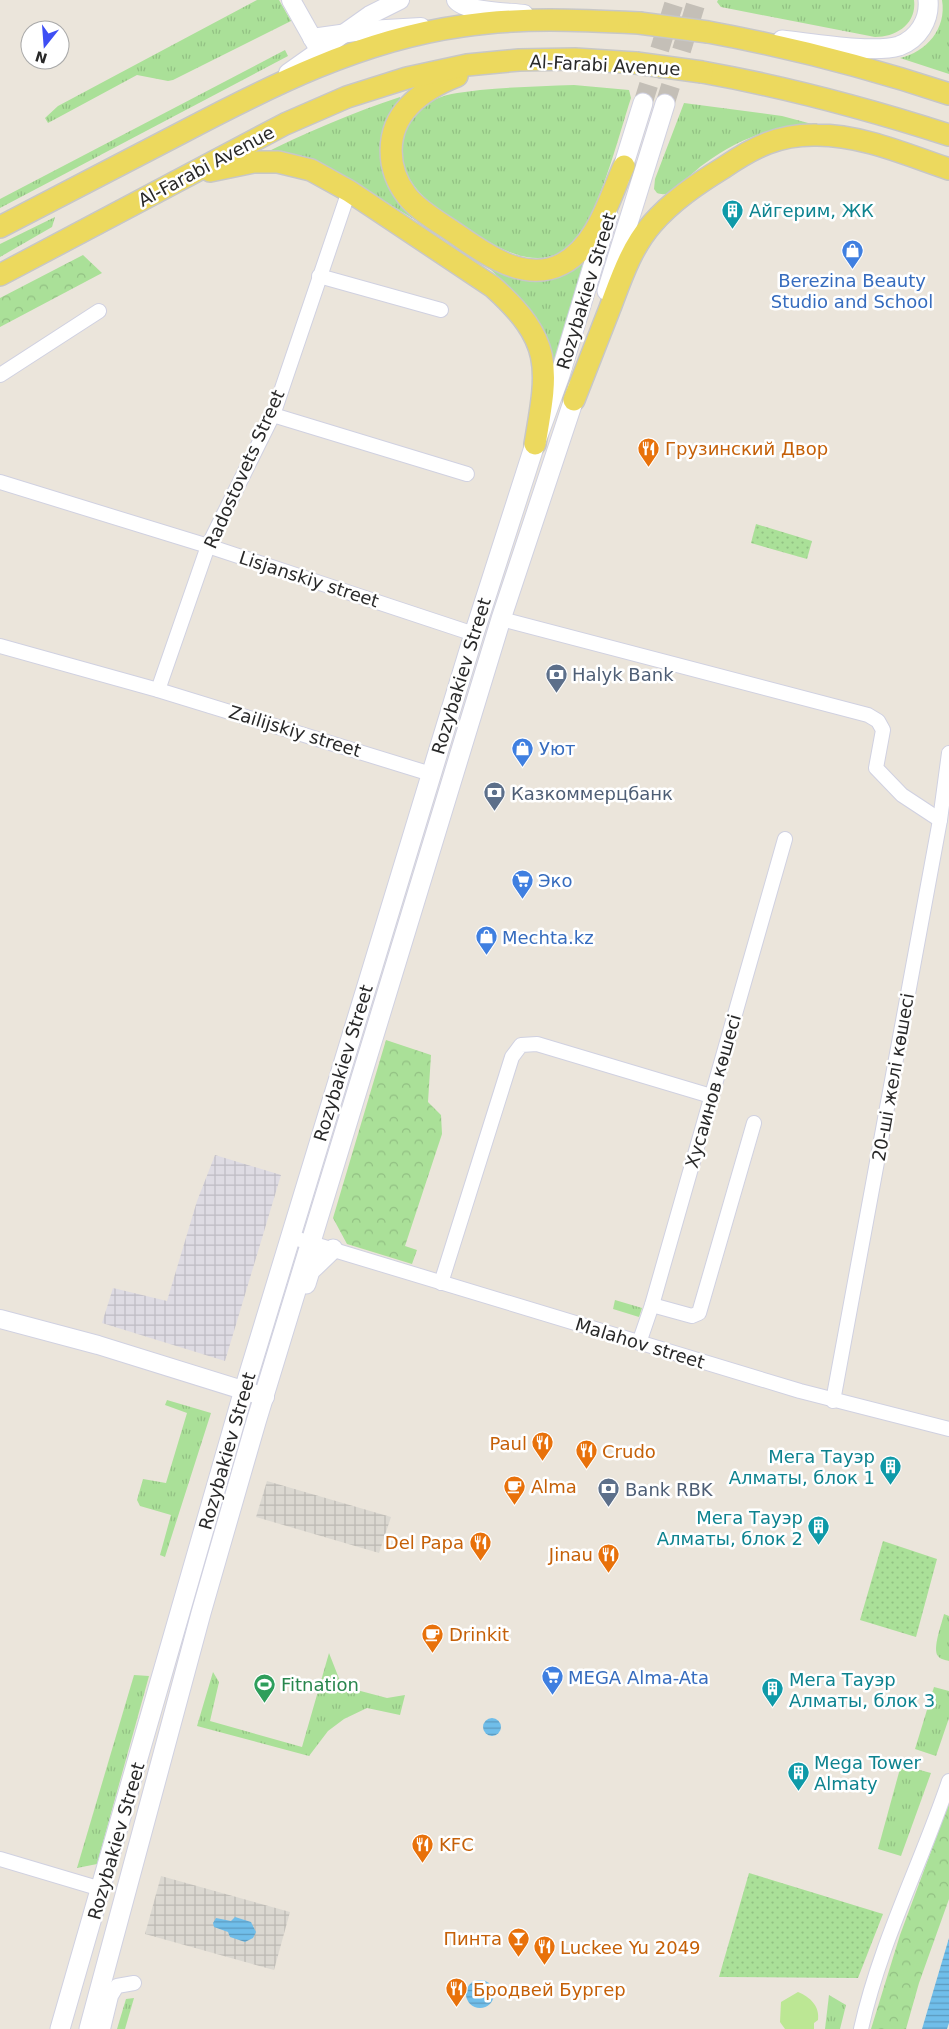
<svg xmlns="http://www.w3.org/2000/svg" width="949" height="2029" font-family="'DejaVu Sans',sans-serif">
  <defs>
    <pattern id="industrial-grid" width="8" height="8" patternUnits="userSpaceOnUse" patternTransform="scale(1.25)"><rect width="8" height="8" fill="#dedbe3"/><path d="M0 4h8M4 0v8" fill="none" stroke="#bebcc3"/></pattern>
    <pattern id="grass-tufts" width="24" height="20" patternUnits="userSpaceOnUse" patternTransform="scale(1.25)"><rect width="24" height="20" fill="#aae098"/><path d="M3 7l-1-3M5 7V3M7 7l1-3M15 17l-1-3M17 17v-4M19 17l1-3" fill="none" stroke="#92c083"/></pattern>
    <pattern id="forest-crowns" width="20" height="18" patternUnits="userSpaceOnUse" patternTransform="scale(1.25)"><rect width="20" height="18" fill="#aae098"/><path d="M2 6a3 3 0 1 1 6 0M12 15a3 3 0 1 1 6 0" fill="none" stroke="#92c083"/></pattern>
    <pattern id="park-dots" width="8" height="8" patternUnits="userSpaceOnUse" patternTransform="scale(1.25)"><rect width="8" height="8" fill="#aae098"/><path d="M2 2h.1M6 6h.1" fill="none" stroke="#92c083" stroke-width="1.8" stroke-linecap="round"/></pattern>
    <pattern id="plaza-grid" width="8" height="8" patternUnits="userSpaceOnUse" patternTransform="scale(1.25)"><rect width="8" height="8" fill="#dbd8d1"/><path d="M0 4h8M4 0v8" fill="none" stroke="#bcb9b3"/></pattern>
    <pattern id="water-rules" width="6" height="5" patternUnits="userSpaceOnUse" patternTransform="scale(1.25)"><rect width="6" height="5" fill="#70beea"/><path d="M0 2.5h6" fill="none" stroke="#5c9abe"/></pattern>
  </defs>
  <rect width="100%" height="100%" fill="#ebe5db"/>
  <polygon fill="url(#industrial-grid)" points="215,1155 281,1175 225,1361 102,1323 113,1288 167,1301 197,1201"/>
  <g fill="url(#grass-tufts)">
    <polygon points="257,0 279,0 291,21 173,80 168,81 137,75 48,123 45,118 58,106"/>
    <path d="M718,0H914C917,24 896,37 875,37L721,7L717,2Z"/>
    <path d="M942,0H949V74L900,58C926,52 947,29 942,0Z"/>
    <polygon points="285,50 288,56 0,208 0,199"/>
    <path d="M574,85L629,90L631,98C619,134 597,224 569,247C535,274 492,245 462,225C443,212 421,199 409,178C400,163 399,143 407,128C413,115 423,104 436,99C449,93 465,92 480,90C512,87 543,86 574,85Z"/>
    <path d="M400,97L402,204L427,227L336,172L259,156C305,133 351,113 400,97Z"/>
    <path d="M684,103L782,116L812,124C768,128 740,138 704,164C695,170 676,190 668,193C664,195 660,194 657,193L654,189L655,179Z"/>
    <polygon points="55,217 52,227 0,257 0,244"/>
    <path d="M584,260L552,375C551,366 551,356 550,348C543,315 512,290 489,268C524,284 555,289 584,260Z"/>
    <polygon points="615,1300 642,1308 639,1317 613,1309"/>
    <polygon points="167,1400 211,1413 165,1557 160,1555 171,1515 140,1506 137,1500 143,1479 166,1483 187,1413 165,1405"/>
    <path d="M944,1614L949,1616V1661C945,1660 940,1659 938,1656C932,1649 942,1623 944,1614Z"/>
    <polygon points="329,1653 340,1681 353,1689 387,1698 405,1695 400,1715 367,1708 344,1719 328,1731 309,1756 197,1726 213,1672 219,1682 210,1721 302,1747"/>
    <polygon points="134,1675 149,1676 97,1864 77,1868"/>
    <polygon points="934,1687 949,1691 949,1718 936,1756 915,1749"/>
    <polygon points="901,1765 931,1773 901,1856 878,1849"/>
    <polygon points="829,1995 846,2005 840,2029 825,2029"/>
    <polygon points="134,1998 125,2029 117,2029 126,1999"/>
  </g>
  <g fill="url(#forest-crowns)">
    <polygon points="83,255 102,273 0,327 0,298"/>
    <polygon points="386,1040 431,1055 428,1102 441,1115 442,1134 405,1246 417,1250 412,1264 347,1244 333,1218"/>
    <polygon points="949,1803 949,1899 919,1983 906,2029 871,2029 900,1935"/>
  </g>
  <g fill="url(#park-dots)">
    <polygon points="756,524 812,541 807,559 751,543"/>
    <polygon points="883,1541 937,1559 916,1637 860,1620"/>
    <polygon points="749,1873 883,1914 858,1978 719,1977"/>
  </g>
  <path fill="#bce794" d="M798,1992C810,1997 820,2006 818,2020L814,2023V2029H785L780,2022L781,2002Z"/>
  <g fill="url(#plaza-grid)">
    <polygon points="267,1481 391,1517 379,1553 256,1517"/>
    <polygon points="161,1876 290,1912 274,1970 145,1934"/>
  </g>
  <g fill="url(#water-rules)">
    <circle cx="492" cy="1727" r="9"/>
    <polygon points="235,1917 251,1922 256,1932 253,1938 245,1942 230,1937 228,1932 214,1927 213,1923 216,1918 231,1921"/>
    <polygon points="949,1938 949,2023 947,2029 922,2029"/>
    <circle cx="480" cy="1994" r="14"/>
  </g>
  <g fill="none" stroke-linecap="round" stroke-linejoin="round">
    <g stroke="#c4bfb7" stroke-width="19" stroke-dasharray="19 9" stroke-linecap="butt">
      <polyline points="643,103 675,0"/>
      <polyline points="665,104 697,0"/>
    </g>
    <defs>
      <g id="minor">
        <polyline points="319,276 441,310"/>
        <polyline points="0,375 99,311"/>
        <polyline points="273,415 467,474"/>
        <polyline points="0,482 208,546 474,634"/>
        <polyline points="501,619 868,715 878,721 883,730 876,768 902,795 940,820"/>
        <polyline points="0,646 158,690 431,774"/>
        <polyline points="158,690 208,546 273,415 349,191"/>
        <polyline points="291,1237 800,1391 949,1429"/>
        <polyline points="441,1283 512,1057 521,1045 537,1044 711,1096"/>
        <polyline points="652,1305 692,1316 699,1313 754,1123"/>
        <polyline points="639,1343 652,1305 785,839"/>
        <polyline points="833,1401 940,820 949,753"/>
        <polyline points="0,1859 101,1889"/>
        <polyline points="103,2029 111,1996 117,1986 134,1983"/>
        <path d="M861,2029C880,1943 921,1864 949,1781"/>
      </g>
      <g id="tertiary">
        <polyline points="291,0 318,48"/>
        <path d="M456,0C465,12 508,12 524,14"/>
        <polyline points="312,38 369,30 421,27"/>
        <polyline points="288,73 370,15 400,0"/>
        <polyline points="0,1319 98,1345 265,1397"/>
      </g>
      <g id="secondary">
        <path d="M782,40C811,43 873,54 899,46C918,39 930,20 928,0"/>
        <polyline points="619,180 643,103"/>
        <polyline points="607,291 665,104"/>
        <polyline points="306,1284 310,1271 333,1249"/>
        <polyline points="60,2029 244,1390 474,634 535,444 560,375 608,216"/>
        <polyline points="89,2029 201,1613 256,1422 501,619 578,387"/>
      </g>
      <g id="primary">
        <path d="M708,32C790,47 870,68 949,94"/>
        <path d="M702,72C786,87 868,109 949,135"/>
        <path d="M457,76C439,83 422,92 409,106C385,131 386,169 407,196C418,210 437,221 452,231C482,252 524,284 562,264C597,246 609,199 624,166"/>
        <path d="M210,171L254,162H278L311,170L349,191L493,287C554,342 548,368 535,444"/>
        <path d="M0,227C60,196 121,164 181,133C270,86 361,40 462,26C521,17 580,20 639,23"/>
        <polyline points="0,275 285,124 347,97 407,78 467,65 519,60 575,59 636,63"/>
        <path d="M574,400C586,370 598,339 610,308C621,279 631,248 652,224C672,201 697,184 723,168C754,147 779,134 817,135C862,135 907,155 949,169"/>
      </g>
    </defs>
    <use href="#minor" stroke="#d0d1e1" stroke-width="16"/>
    <use href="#tertiary" stroke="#d0d1e1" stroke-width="20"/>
    <use href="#secondary" stroke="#d0d1e1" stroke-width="21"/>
    <use href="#primary" stroke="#c7c7c7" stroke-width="24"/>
    <use href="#minor" stroke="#fff" stroke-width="14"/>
    <use href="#tertiary" stroke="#fff" stroke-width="18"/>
    <use href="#secondary" stroke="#fff" stroke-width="19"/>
    <use href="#primary" stroke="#ecd95e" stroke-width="21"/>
    <defs>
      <g id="primary-bridge">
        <polyline points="639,23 708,32"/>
        <polyline points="636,63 702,72"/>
      </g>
    </defs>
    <use href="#primary-bridge" stroke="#c7c7c7" stroke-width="24" stroke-linecap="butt"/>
    <use href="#primary-bridge" stroke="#ecd95e" stroke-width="21"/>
  </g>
  <defs>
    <symbol id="building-pin" viewBox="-11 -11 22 30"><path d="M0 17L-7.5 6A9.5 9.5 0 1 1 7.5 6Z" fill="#0f9aa8" stroke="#fff"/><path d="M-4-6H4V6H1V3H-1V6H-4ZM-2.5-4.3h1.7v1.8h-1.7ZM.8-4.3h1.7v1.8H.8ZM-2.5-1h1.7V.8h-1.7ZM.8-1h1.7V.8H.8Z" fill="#fff"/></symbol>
    <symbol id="shop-pin" viewBox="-11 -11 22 30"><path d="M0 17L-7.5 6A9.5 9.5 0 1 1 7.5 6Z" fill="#3f7fe0" stroke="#fff"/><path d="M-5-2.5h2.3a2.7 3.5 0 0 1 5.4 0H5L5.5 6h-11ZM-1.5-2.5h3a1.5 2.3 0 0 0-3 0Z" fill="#fff"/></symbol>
    <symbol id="restaurant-pin" viewBox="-11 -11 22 30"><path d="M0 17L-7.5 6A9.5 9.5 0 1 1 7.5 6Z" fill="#e8710a" stroke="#fff"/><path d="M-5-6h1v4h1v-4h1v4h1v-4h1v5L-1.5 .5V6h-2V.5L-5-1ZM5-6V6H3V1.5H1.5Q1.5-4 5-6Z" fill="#fff"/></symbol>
    <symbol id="bank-pin" viewBox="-11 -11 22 30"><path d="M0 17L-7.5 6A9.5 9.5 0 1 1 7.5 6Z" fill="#5c6f8a" stroke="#fff"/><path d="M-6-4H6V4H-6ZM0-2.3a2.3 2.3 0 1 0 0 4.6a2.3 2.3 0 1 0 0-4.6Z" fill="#fff"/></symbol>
    <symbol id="supermarket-pin" viewBox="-11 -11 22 30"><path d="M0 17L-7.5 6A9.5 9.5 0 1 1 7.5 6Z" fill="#3f7fe0" stroke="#fff"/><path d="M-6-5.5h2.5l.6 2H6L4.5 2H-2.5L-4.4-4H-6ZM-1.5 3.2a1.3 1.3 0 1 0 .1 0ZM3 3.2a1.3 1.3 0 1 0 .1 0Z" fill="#fff"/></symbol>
    <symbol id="cafe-pin" viewBox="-11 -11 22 30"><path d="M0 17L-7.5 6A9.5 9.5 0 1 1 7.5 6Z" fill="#e8710a" stroke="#fff"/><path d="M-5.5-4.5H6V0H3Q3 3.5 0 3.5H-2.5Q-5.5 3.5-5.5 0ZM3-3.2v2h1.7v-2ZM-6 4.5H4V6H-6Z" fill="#fff"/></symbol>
    <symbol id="stadium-pin" viewBox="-11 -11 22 30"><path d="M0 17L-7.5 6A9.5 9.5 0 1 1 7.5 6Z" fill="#2e9e5b" stroke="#fff"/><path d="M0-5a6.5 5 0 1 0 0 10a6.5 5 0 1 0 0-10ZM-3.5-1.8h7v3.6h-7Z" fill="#fff"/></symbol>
    <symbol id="bar-pin" viewBox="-11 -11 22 30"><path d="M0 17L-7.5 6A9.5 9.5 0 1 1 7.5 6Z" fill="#e8710a" stroke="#fff"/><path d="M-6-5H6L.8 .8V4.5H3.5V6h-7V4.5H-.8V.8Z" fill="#fff"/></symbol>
  </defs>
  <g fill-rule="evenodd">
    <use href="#building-pin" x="720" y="198" width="25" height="34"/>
    <use href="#shop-pin" x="840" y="238" width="25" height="34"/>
    <use href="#restaurant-pin" x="636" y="436" width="25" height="34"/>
    <use href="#bank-pin" x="544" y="662" width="25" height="34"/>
    <use href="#shop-pin" x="510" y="736" width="25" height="34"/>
    <use href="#bank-pin" x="482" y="780" width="25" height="34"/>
    <use href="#supermarket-pin" x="510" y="868" width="25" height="34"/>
    <use href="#shop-pin" x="474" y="924" width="25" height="34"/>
    <use href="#restaurant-pin" x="530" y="1430" width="25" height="34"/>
    <use href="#restaurant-pin" x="574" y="1438" width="25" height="34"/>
    <use href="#building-pin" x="878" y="1454" width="25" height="34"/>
    <use href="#cafe-pin" x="502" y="1474" width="25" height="34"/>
    <use href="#bank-pin" x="596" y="1476" width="25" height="34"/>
    <use href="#building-pin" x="806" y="1514" width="25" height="34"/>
    <use href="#restaurant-pin" x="468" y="1530" width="25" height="34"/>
    <use href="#restaurant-pin" x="596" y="1542" width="25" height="34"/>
    <use href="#cafe-pin" x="420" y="1622" width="25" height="34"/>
    <use href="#supermarket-pin" x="540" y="1664" width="25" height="34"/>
    <use href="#stadium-pin" x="252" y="1672" width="25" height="34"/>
    <use href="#building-pin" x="760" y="1676" width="25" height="34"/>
    <use href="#building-pin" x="786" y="1760" width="25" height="34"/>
    <use href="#restaurant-pin" x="410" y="1832" width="25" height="34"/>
    <use href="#bar-pin" x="506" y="1926" width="25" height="34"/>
    <use href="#restaurant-pin" x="532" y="1934" width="25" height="34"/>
    <use href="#restaurant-pin" x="444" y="1976" width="25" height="34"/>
  </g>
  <g text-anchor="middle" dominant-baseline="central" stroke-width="5" stroke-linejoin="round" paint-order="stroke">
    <g font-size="18" fill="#292929" stroke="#fff">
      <text transform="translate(605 65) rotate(3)">Al-Farabi Avenue</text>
      <text transform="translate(206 166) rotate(-28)">Al-Farabi Avenue</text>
      <text transform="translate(586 291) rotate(-73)">Rozybakiev Street</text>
      <text transform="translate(244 469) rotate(-66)">Radostovets Street</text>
      <text transform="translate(309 579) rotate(18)">Lisjanskiy street</text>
      <text transform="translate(461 676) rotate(-73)">Rozybakiev Street</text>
      <text transform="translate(295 731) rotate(17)">Zailijskiy street</text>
      <text transform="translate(343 1063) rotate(-73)">Rozybakiev Street</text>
      <text transform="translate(893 1077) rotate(-80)">20-ші желі көшесі</text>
      <text transform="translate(713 1091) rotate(-74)">Хусаинов көшесі</text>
      <text transform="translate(640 1343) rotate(17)">Malahov street</text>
      <text transform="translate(227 1451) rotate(-74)">Rozybakiev Street</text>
      <text transform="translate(116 1841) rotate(-74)">Rozybakiev Street</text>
    </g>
    <g font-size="18" fill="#0d838f" stroke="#fff" text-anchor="start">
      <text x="749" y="210">Айгерим, ЖК</text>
      <text x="875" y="1456" text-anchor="end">Мега Тауэр<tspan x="875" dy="21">Алматы, блок 1</tspan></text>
      <text x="803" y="1517" text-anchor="end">Мега Тауэр<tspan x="803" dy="21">Алматы, блок 2</tspan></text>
      <text x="789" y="1679">Мега Тауэр<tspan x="789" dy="21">Алматы, блок 3</tspan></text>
      <text x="814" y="1762">Mega Tower<tspan x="814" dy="21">Almaty</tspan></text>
    </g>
    <g font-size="18" fill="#366cbe" stroke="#fff" text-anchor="start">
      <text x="852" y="280" text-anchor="middle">Berezina Beauty<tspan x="852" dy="21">Studio and School</tspan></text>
      <text x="539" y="748">Уют</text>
      <text x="538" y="880">Эко</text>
      <text x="502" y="937">Mechta.kz</text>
      <text x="568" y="1677">MEGA Alma-Ata</text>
    </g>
    <g font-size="18" fill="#c56008" stroke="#fff" text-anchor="start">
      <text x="665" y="448">Грузинский Двор</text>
      <text x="527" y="1443" text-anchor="end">Paul</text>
      <text x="602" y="1451">Crudo</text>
      <text x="531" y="1486">Alma</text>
      <text x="464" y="1542" text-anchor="end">Del Papa</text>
      <text x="593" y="1554" text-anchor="end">Jinau</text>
      <text x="449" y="1634">Drinkit</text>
      <text x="439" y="1844">KFC</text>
      <text x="502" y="1938" text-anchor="end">Пинта</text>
      <text x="560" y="1947">Luckee Yu 2049</text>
      <text x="473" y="1989">Бродвей Бургер</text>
    </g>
    <g font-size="18" fill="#4e5e75" stroke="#fff" text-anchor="start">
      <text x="572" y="674">Halyk Bank</text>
      <text x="511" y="793">Казкоммерцбанк</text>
      <text x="625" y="1489">Bank RBK</text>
    </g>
    <g font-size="18" fill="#27864d" stroke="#fff" text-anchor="start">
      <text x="281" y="1684">Fitnation</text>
    </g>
  </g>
  <g transform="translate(45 45) rotate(197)"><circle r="24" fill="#ffffff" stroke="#a9a9a9"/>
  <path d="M0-4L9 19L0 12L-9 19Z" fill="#3e4ef4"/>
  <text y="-8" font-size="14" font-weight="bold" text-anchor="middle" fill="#292929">N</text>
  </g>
</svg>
